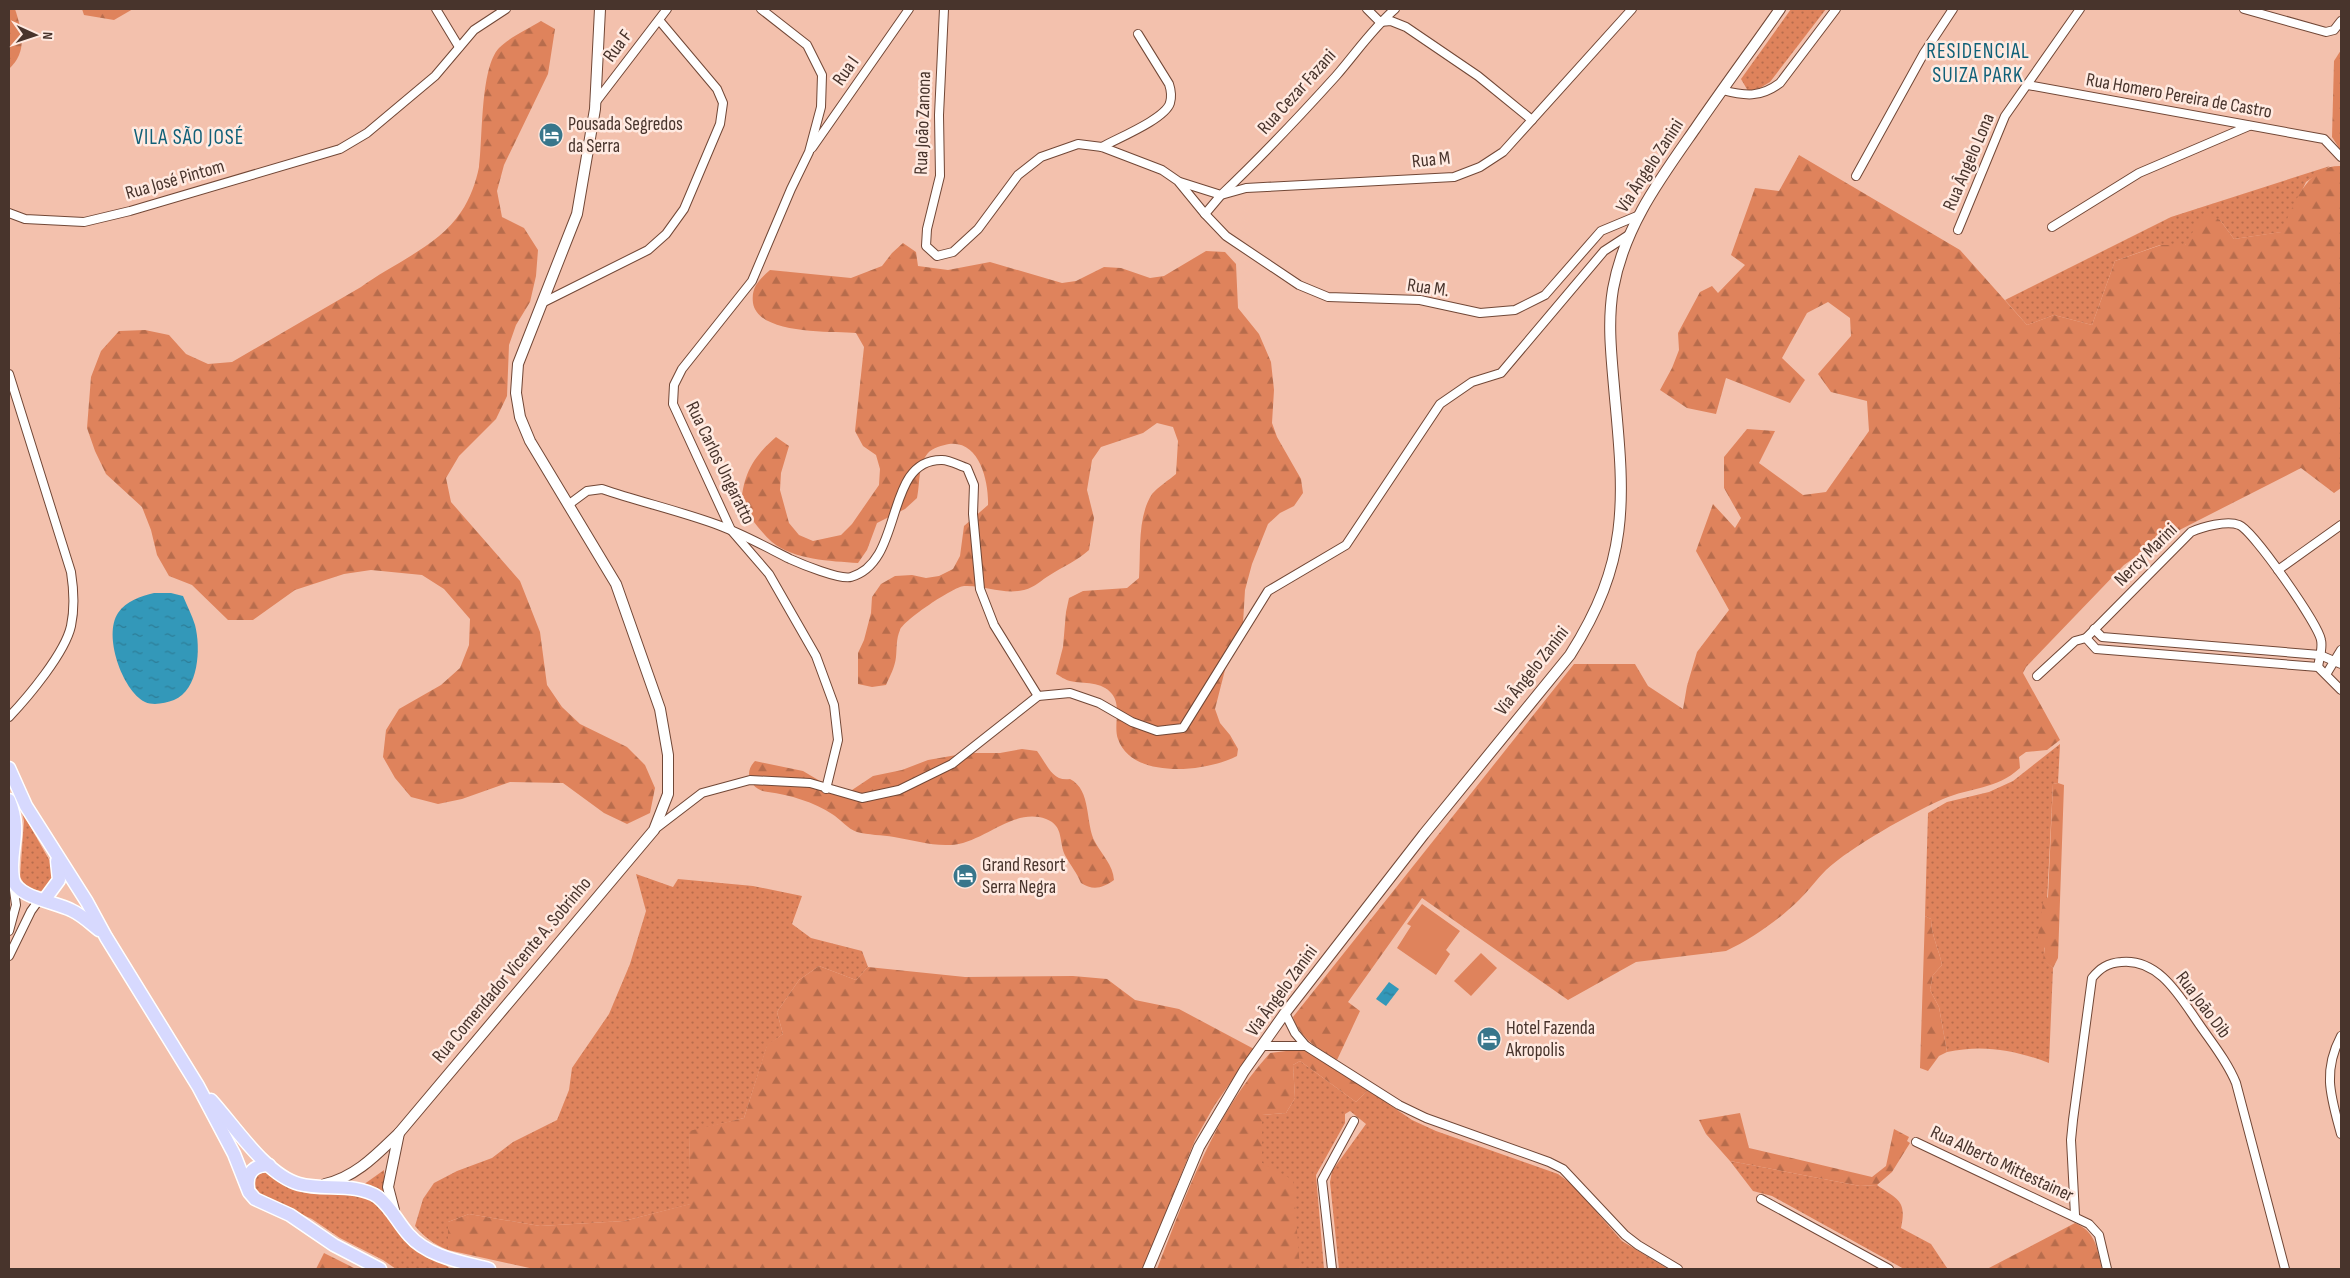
<svg xmlns="http://www.w3.org/2000/svg" width="2350" height="1278" font-family="'Sofia Sans Condensed',sans-serif">
  <defs>
    <pattern id="grass-dots" width="8" height="8" patternUnits="userSpaceOnUse" patternTransform="scale(1.25)"><rect width="8" height="8" fill="#df835c"/><path d="M2 2h.1M6 6h.1" fill="none" stroke="#b76c4c" stroke-width="1.8" stroke-linecap="round"/></pattern>
    <pattern id="forest-firs" width="22" height="20" patternUnits="userSpaceOnUse" patternTransform="scale(1.25)"><rect width="22" height="20" fill="#df835c"/><path d="M5 1l3.5 6h-7zM16 11l3.5 6h-7z" fill="#b76c4c"/></pattern>
    <pattern id="water-ripples" width="26" height="14" patternUnits="userSpaceOnUse" patternTransform="scale(1.25)"><rect width="26" height="14" fill="#3398b9"/><path d="M2 4q2-2 4 0t4 0M15 11q2-2 4 0t4 0" fill="none" stroke="#2d7d97"/></pattern>
  </defs>
  <rect width="100%" height="100%" fill="#f3c1ad"/>
  <g fill="url(#grass-dots)">
    <polygon points="1791,9 1826,9 1770,82 1760,88 1748,91 1741,79"/>
    <polygon points="2330,166 2306,182 2282,232 2234,239 2220,220 2185,245 2160,245 2115,261 2092,325 2054,315 2027,325 2005,300 2171,217"/>
    <path d="M2060,744L2058,783L2053,784L2044,960L2053,968L2049,1063C2015,1050 1983,1044 1947,1052L1939,1007L1930,990L1933,975L1942,965C1939,949 1931,935 1931,919L1925,916L1928,813L1947,802L1989,792L2013,781Z"/>
    <polygon points="22,812 55,870 55,877 47,889 41,891 27,888 20,877 24,821"/>
    <path d="M636,874L673,887L678,879L753,886L802,896L792,924L811,938L862,951L868,967L856,980L819,966L799,980L777,1012L783,1034L767,1046L744,1118L689,1132L691,1204L624,1221L540,1226L469,1214L448,1222V1250C434,1244 425,1238 415,1226L423,1199L434,1183L457,1171L492,1158L513,1142L557,1120L569,1090L572,1068L609,1014L630,964L646,911Z"/>
    <polygon points="1300,1061 1356,1102 1368,1090 1412,1120 1436,1131 1558,1174 1573,1185 1622,1241 1668,1269 1339,1269 1330,1182 1332,1171 1366,1124 1350,1111 1345,1114 1345,1123 1316,1175 1324,1269 1297,1269 1300,1269 1262,1163 1262,1115 1286,1113 1295,1098 1293,1065"/>
    <path d="M1730,1161L1860,1186L1877,1185C1898,1200 1907,1200 1901,1228L1931,1244L1947,1268L1904,1269L1772,1196L1753,1191Z"/>
    <path d="M265,1170L371,1199L387,1215L408,1243L418,1250L442,1261L450,1269H396L383,1260L340,1238L312,1219L258,1194C252,1189 251,1181 254,1174Z"/>
    <polygon points="384,1170 384,1196 363,1185"/>
  </g>
  <g fill="url(#forest-firs)">
    <path d="M9,9H15C22,31 28,51 9,69Z"/>
    <polygon points="82,9 133,9 114,20 84,15"/>
    <path d="M541,21L555,29L548,74L504,165L497,191L502,217L524,228L538,250L536,276L530,302L516,325L509,345L507,396L496,419L459,456L446,478L451,502L520,581L540,632L547,685L562,707L580,724L627,747L645,765L655,788L650,813L627,824L604,813L563,783L510,782L462,799L438,804L411,797L395,778L383,757L386,730L399,709L441,685L460,668L469,645L470,619L444,589L422,575L371,570L344,574L295,590L253,620H228L192,585L169,576L157,555L151,530L142,507L106,474L95,451L87,428L91,377L101,351L119,331L145,330L169,335L186,354L208,364L232,362L361,287C392,264 439,246 461,212C470,199 476,182 479,167C483,139 480,68 499,48C510,37 528,29 541,21Z"/>
    <polygon points="2341,50 2341,151 2332,137 2334,61"/>
    <path d="M1799,155L1960,250L2027,325L2054,315L2092,325L2115,261L2161,245H2185L2204,213L2220,220L2234,239L2281,232C2294,206 2306,165 2341,166V488L2334,493L2301,468L2158,541L2124,565L2026,667L2023,673L2060,740L2047,750L2026,752L2019,757L2020,768C1996,790 1971,787 1943,799C1910,814 1852,846 1826,870C1817,879 1809,890 1800,899C1780,919 1752,939 1726,951L1636,962L1568,1000L1422,898L1348,1002L1360,1011L1337,1060C1318,1048 1300,1039 1293,1017L1574,664H1635L1648,686L1683,709L1687,686L1697,652L1729,610L1696,551L1713,504L1735,528L1741,518L1724,488V457L1747,429L1775,431L1759,463L1803,495L1826,492L1869,431L1867,401L1831,392L1818,374L1851,336L1850,318L1828,302L1807,313L1782,358L1805,380L1790,403L1726,378L1716,414L1687,408L1660,390L1672,368L1679,350L1678,333L1700,292L1712,286L1718,293L1745,265L1731,255L1755,188L1779,191Z"/>
    <path d="M903,243L916,252L918,266L948,270L990,262L1062,283L1076,281L1104,267L1121,268L1150,278L1164,276L1206,251L1225,252L1236,264L1238,308L1259,334L1271,362L1274,390L1272,423L1277,437L1301,479L1303,493L1294,506L1280,513L1268,524L1252,564L1245,590L1242,640L1226,666L1215,709L1220,723L1230,735L1238,749L1237,756C1207,772 1132,780 1118,739C1113,725 1122,707 1112,694C1102,681 1084,684 1070,681C1065,680 1060,676 1056,674L1063,647L1066,612L1069,598L1083,591L1127,588L1139,578C1141,553 1137,517 1152,494C1158,487 1169,480 1176,474L1178,441L1173,427L1157,423L1143,433L1101,447L1092,460L1087,490L1094,518L1089,550C1077,561 1064,566 1050,575C1041,580 1036,587 1024,590C1003,595 985,585 964,586C953,587 904,620 900,630C896,639 897,648 896,657C895,667 890,676 886,685L872,687L858,684V653L864,640L871,613L872,597L881,584L895,576L912,575L926,578L939,576L953,569L960,556L964,526L988,505C989,483 980,440 949,444C943,445 932,448 928,453C918,464 920,485 917,498L905,509L877,523L867,550L858,563C830,561 794,560 772,542C761,532 751,518 741,506C743,475 752,458 776,437L789,446L781,473L780,490L789,523L799,535L813,541L841,535L852,524L879,485L880,469L876,455L863,446L855,431L864,347L856,333C832,331 758,335 753,303C751,287 759,280 770,270L851,278L882,266L892,253Z"/>
    <path d="M1022,749L1037,751C1047,764 1052,782 1070,779C1092,790 1085,824 1095,842C1102,855 1113,865 1114,880C1103,888 1093,891 1081,883C1077,873 1071,866 1066,857C1058,843 1065,826 1046,819C1012,807 983,844 950,845C931,846 913,840 894,837C882,835 868,835 857,832C848,829 840,819 832,814C814,802 790,795 768,792C752,791 742,774 755,761L803,771L825,784L844,792L852,790L873,776L902,770L928,760L968,753H1000Z"/>
    <polygon points="2058,783 2064,785 2058,958 2053,968 2043,960 2045,948 2037,942 2043,902 2048,897 2053,784"/>
    <path d="M1925,916L1931,919C1931,935 1939,949 1942,965L1933,975L1930,990L1939,1007L1947,1052L1939,1056L1928,1071L1920,1068Z"/>
    <polygon points="819,966 856,980 868,967 965,977 1073,976 1107,979 1135,1000 1179,1009 1254,1049 1214,1106 1195,1140 1143,1269 534,1269 448,1250 448,1222 469,1214 540,1226 624,1221 690,1204 689,1131 744,1118 767,1045 783,1034 777,1012 799,980"/>
    <path d="M1294,1050H1306L1368,1090L1356,1102L1300,1061L1293,1065L1295,1098L1286,1113L1262,1115V1163L1293,1180L1300,1269H1157C1187,1193 1214,1114 1270,1053Z"/>
    <polygon points="1740,1113 1749,1148 1872,1177 1886,1166 1894,1129 1909,1137 1907,1141 1910,1143 1892,1172 1877,1185 1860,1186 1730,1161 1706,1134 1699,1120"/>
    <path d="M2075,1223C2096,1232 2097,1248 2102,1269H1987Z"/>
    <polygon points="324,1253 356,1269 316,1269"/>
  </g>
  <g fill="#df835c">
    <polygon points="1422,904 1460,931 1446,950 1450,954 1436,975 1397,948 1411,926 1407,924"/>
    <polygon points="1481,953 1497,968 1471,996 1454,981"/>
  </g>
  <g fill="url(#water-ripples)">
    <path d="M154,593H171L183,596C187,606 192,615 195,625C201,648 199,690 174,700C165,703 154,706 145,702C122,690 103,635 118,613C126,601 141,596 154,593Z"/>
    <polygon points="1389,982 1399,989 1386,1006 1376,999"/>
  </g>
  <g fill="none" stroke-linecap="round" stroke-linejoin="round">
    <defs>
      <g id="minor">
        <polyline points="436,9 459,47"/>
        <polyline points="761,9 807,45 822,75 821,107 809,152 791,189 752,281 682,369 674,385 673,404 731,530 769,574 816,656 834,705 838,740 826,789"/>
        <polyline points="944,9 939,115 940,176 927,229 926,246 937,256 953,252 978,229 1018,175 1041,157 1078,144 1102,147 1162,170 1178,181 1205,214 1226,236 1299,285 1328,297 1420,300 1480,313 1515,310 1545,295 1601,231 1637,216"/>
        <polyline points="1367,9 1380,22 1391,21 1406,27 1478,76 1532,120"/>
        <polyline points="2244,9 2326,32 2334,30 2341,21"/>
        <polyline points="2028,85 2324,139 2341,157"/>
        <path d="M1722,90C1745,96 1760,98 1780,83L1836,9"/>
        <polyline points="595,103 667,9"/>
        <path d="M1102,147C1118,138 1165,119 1170,103C1172,96 1171,90 1169,84L1138,34"/>
        <polyline points="812,148 909,9"/>
        <polyline points="1856,176 1924,53 1953,9"/>
        <path d="M1180,182L1221,195C1261,157 1299,117 1336,76C1356,53 1372,29 1395,9"/>
        <polyline points="9,213 25,219 84,222 130,211 340,149 367,133 435,76 474,30 506,9"/>
        <polyline points="1205,214 1221,195 1246,188 1454,177 1480,167 1503,152 1632,9"/>
        <polyline points="2052,227 2139,173 2249,126"/>
        <polyline points="1958,230 2005,116 2080,9"/>
        <polyline points="542,303 648,250 666,234 684,209 720,124 723,103 717,89 659,20"/>
        <path d="M9,374L71,572C74,591 75,607 71,626C65,653 28,697 9,717"/>
        <path d="M568,505L587,491L602,489C640,502 680,511 718,525C743,534 766,547 790,559C801,564 840,580 851,577C905,562 883,459 942,460C950,460 960,466 967,468L974,485L973,514L980,589L994,625L1038,696"/>
        <polyline points="2278,570 2341,525"/>
        <polyline points="2094,629 2102,637 2320,655 2341,664"/>
        <polyline points="2086,638 2096,649 2318,667 2341,690"/>
        <polyline points="2327,673 2341,650"/>
        <path d="M2037,676L2075,641L2086,638L2191,532C2202,527 2227,520 2239,525C2253,530 2318,624 2321,640C2323,649 2319,659 2318,667"/>
        <polyline points="655,829 702,793 750,780 810,783 862,798 899,790 952,764 1038,696 1070,693 1099,703 1132,722 1157,731 1183,728 1268,591 1346,545 1440,404 1472,382 1501,373 1604,251 1627,236"/>
        <polyline points="9,931 16,905 13,883"/>
        <polyline points="9,956 31,911 39,900"/>
        <polyline points="1285,1013 1295,1033 1306,1046 1399,1105 1426,1118 1549,1162 1563,1169 1625,1235 1638,1245 1678,1269"/>
        <path d="M2341,1036C2322,1072 2331,1097 2341,1134"/>
        <polyline points="1263,1046 1306,1046"/>
        <polyline points="1916,1142 2089,1224 2099,1235 2107,1269"/>
        <polyline points="1761,1199 1889,1269"/>
        <path d="M2075,1215L2071,1140L2073,1120L2092,978C2100,968 2108,963 2121,962C2159,958 2180,997 2199,1024C2212,1043 2227,1061 2236,1083L2285,1269"/>
        <polyline points="1332,1269 1322,1180 1354,1121"/>
      </g>
      <g id="tertiary">
        <path d="M325,1184C356,1177 377,1154 399,1133L654,830L668,794V755L660,709L616,584L530,441L520,417L516,393L518,364L577,214L595,109L600,9"/>
        <polyline points="394,1210 388,1187 399,1133"/>
        <path d="M1148,1269L1199,1147L1244,1071L1285,1013L1424,834L1570,655C1629,562 1625,503 1615,398C1612,361 1607,325 1613,289C1624,227 1660,179 1695,129C1723,88 1752,49 1780,9"/>
      </g>
      <g id="primary">
        <polyline points="9,768 26,806 87,902 106,937 198,1086 234,1154 249,1192 255,1199 290,1215 334,1245 380,1269"/>
        <path d="M9,800C23,834 8,849 13,879C16,897 55,902 71,910C82,915 90,923 99,930"/>
        <polyline points="45,899 59,880 57,861"/>
        <path d="M211,1100C234,1125 266,1175 299,1184C324,1191 355,1182 378,1197C391,1207 398,1223 409,1235C428,1257 462,1262 489,1269"/>
        <path d="M248,1187C246,1172 255,1165 269,1165"/>
      </g>
    </defs>
    <use href="#minor" stroke="#714736" stroke-width="10"/>
    <use href="#tertiary" stroke="#714736" stroke-width="12"/>
    <use href="#primary" stroke="#fff" stroke-width="15"/>
    <use href="#minor" stroke="#fff" stroke-width="8"/>
    <use href="#tertiary" stroke="#fff" stroke-width="10"/>
    <use href="#primary" stroke="#d7d9fe" stroke-width="12"/>
  </g>
  <defs>
    <symbol id="hotel-disc" viewBox="-11 -11 22 22"><circle r="9.5" fill="#38768b" stroke="#ffeae1"/><path d="M-6-4.5h1.5V1H6V5H4.5V3h-9V5H-6ZM-4 0a1.8 1.8 0 1 1 3.6 0ZM.5 0V-2.5h3Q6-2.5 6 0Z" fill="#fff"/></symbol>
  </defs>
  <g fill-rule="evenodd">
    <use href="#hotel-disc" x="537" y="121" width="28" height="28"/>
    <use href="#hotel-disc" x="951" y="862" width="28" height="28"/>
    <use href="#hotel-disc" x="1475" y="1025" width="28" height="28"/>
  </g>
  <g text-anchor="middle" dominant-baseline="central" stroke-width="5" stroke-linejoin="round" paint-order="stroke">
    <g font-size="19" fill="#48342c" stroke="#ffeae1">
      <text transform="translate(618 46) rotate(-53)">Rua F</text>
      <text transform="translate(846 71) rotate(-55)">Rua I</text>
      <text transform="translate(1297 92) rotate(-48)">Rua Cezar Fazani</text>
      <text transform="translate(2179 96) rotate(10)">Rua Homero Pereira de Castro</text>
      <text transform="translate(923 123) rotate(-88)">Rua João Zanona</text>
      <text transform="translate(1431 160) rotate(-6)">Rua M</text>
      <text transform="translate(1969 162) rotate(-67)">Rua Ângelo Lona</text>
      <text transform="translate(1650 166) rotate(-57)">Via Ângelo Zanini</text>
      <text transform="translate(175 180) rotate(-16)">Rua José Pintom</text>
      <text transform="translate(1428 288) rotate(8)">Rua M.</text>
      <text transform="translate(720 463) rotate(64)">Rua Carlos Ungaratto</text>
      <text transform="translate(2146 555) rotate(-45)">Nercy Marini</text>
      <text transform="translate(1532 671) rotate(-52)">Via Ângelo Zanini</text>
      <text transform="translate(512 970) rotate(-50)">Rua Comendador Vicente A. Sobrinho</text>
      <text transform="translate(1282 991) rotate(-54)">Via Ângelo Zanini</text>
      <text transform="translate(2203 1005) rotate(53)">Rua João Dib</text>
      <text transform="translate(2002 1164) rotate(25)">Rua Alberto Mittestainer</text>
    </g>
    <g font-size="19" fill="#48342c" stroke="#ffeae1" text-anchor="start">
      <text x="568" y="124">Pousada Segredos<tspan x="568" dy="22">da Serra</tspan></text>
      <text x="982" y="865">Grand Resort<tspan x="982" dy="22">Serra Negra</tspan></text>
      <text x="1506" y="1028">Hotel Fazenda<tspan x="1506" dy="22">Akropolis</tspan></text>
    </g>
    <g font-size="21" letter-spacing="1" fill="#106078" stroke="#ffeae1">
      <text x="1978" y="51">RESIDENCIAL<tspan x="1978" dy="24">SUIZA PARK</tspan></text>
      <text x="189" y="137">VILA SÃO JOSÉ</text>
    </g>
  </g>
  <rect width="2350" height="1278" fill="none" stroke="#48342c" stroke-width="20"/>
  <g transform="translate(35 35) rotate(93)" stroke="#ffeae1" stroke-width="4" paint-order="stroke">
  <path d="M0-4L9 19L0 12L-9 19Z" fill="#48342c"/>
  <text y="-8" font-size="14" font-weight="bold" text-anchor="middle" fill="#48342c">N</text>
  </g>
</svg>
